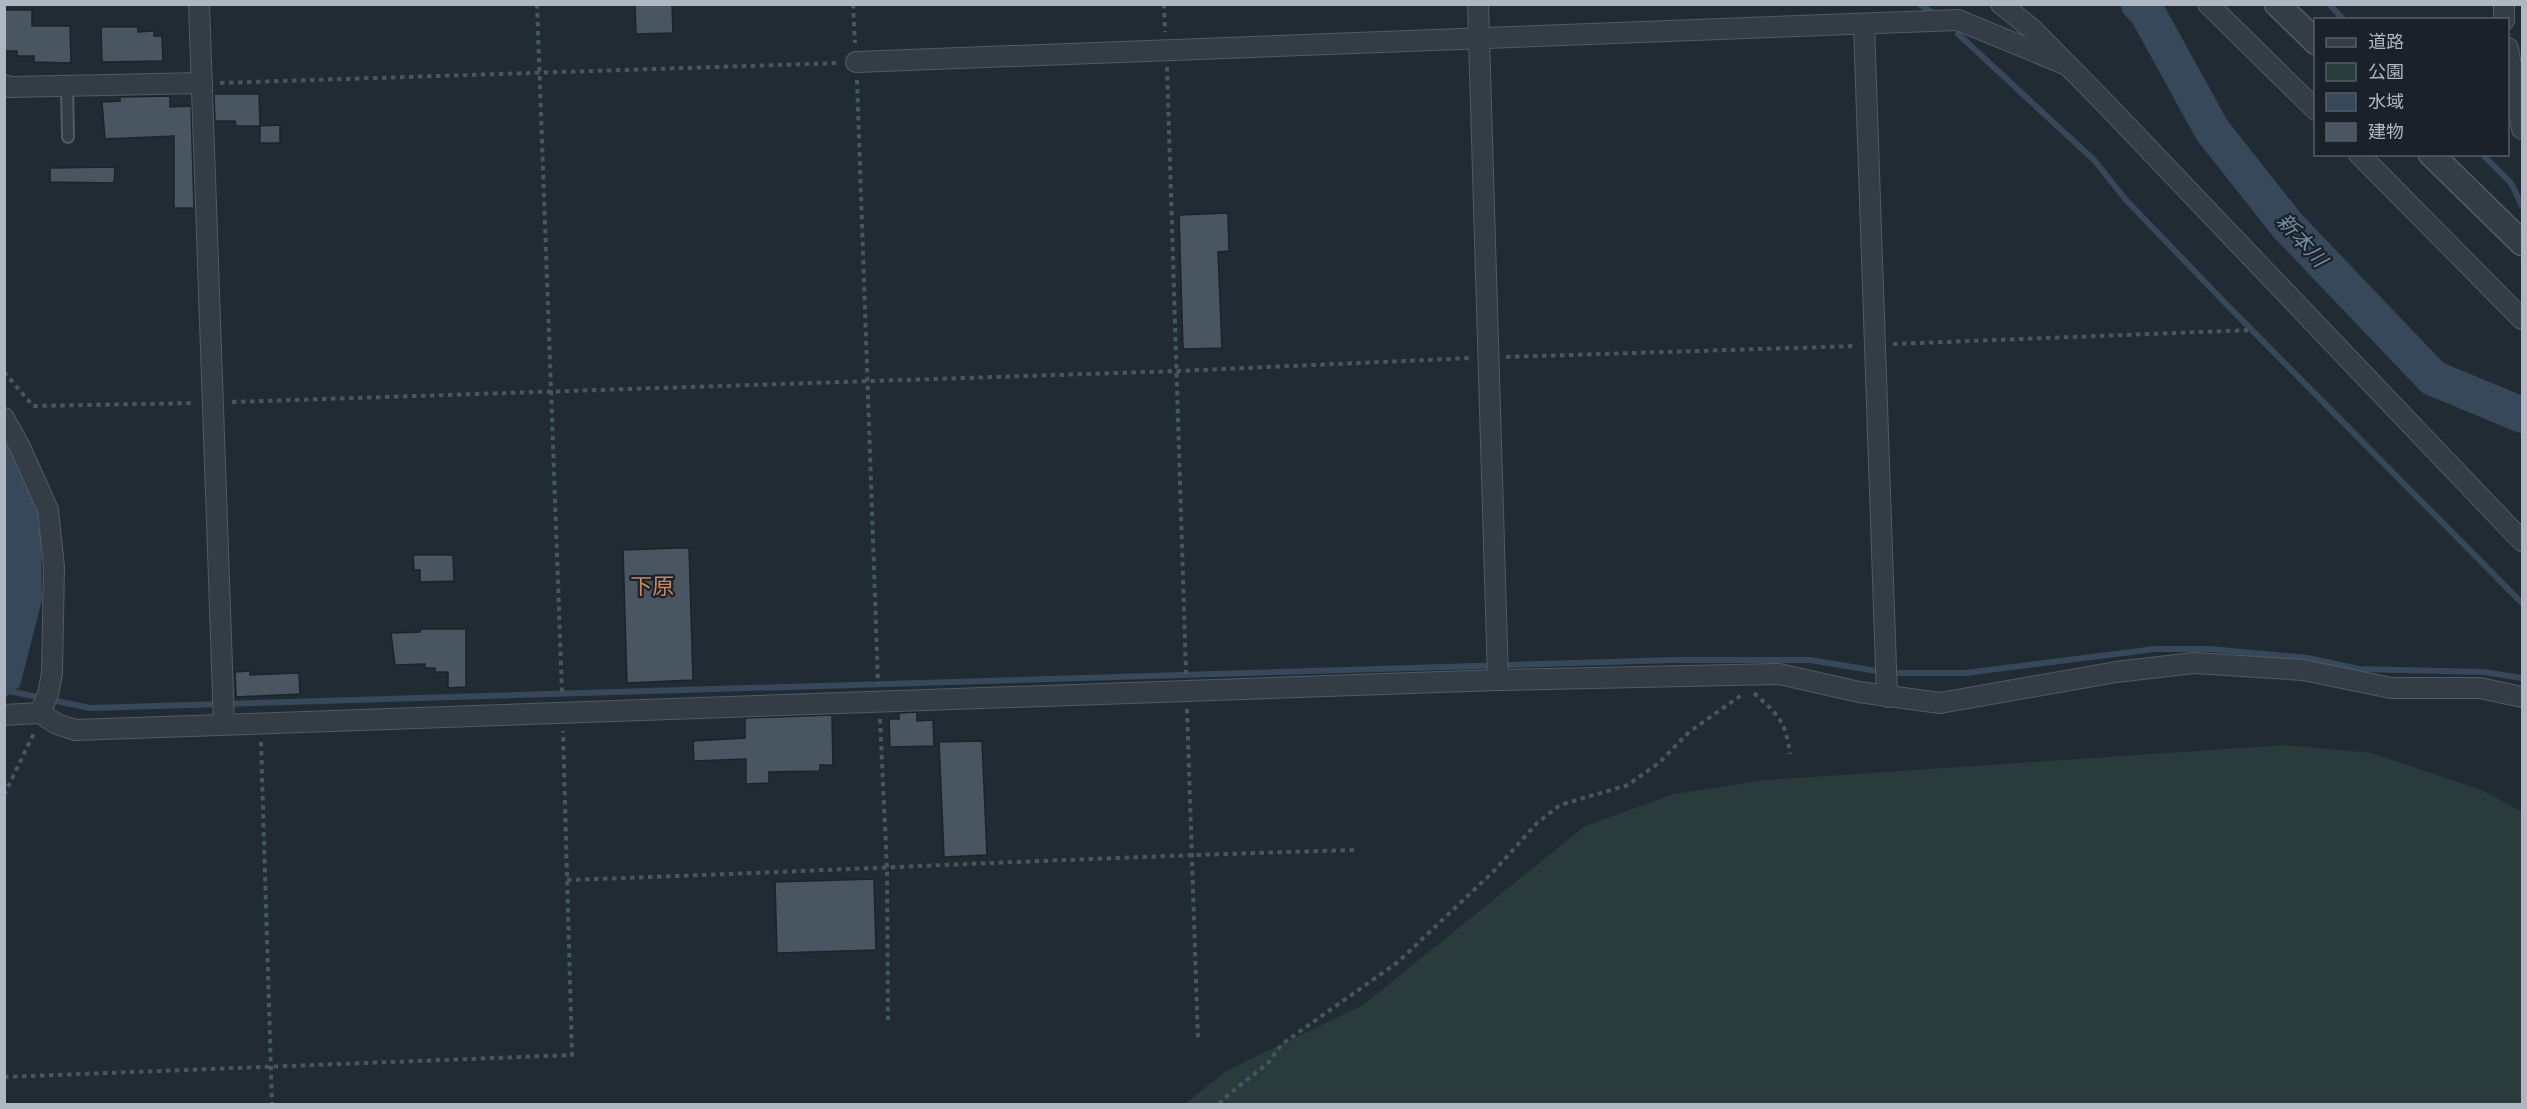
<svg xmlns="http://www.w3.org/2000/svg" width="2527" height="1109" font-family="Arial,'Noto Sans JP',sans-serif">
  <rect width="100%" height="100%" fill="#212b34"/>
  <polygon fill="#293b3a" points="2286,745 2372,753 2484,791 2522,812 2522,1104 1185,1104 1226,1071 1363,1005 1585,826 1674,794 1765,780"/>
  <polygon fill="#36485a" points="4,433 41,515 42,600 20,686 5,698"/>
  <g fill="none" stroke-linecap="round" stroke-linejoin="round">
    <g stroke="#36485a" stroke-width="6">
      <polyline points="1919,4 1932,12"/>
      <polyline points="2329,4 2344,20"/>
      <polyline points="1958,34 2094,160 2126,200 2230,308 2522,603"/>
      <polyline points="2482,154 2511,183 2522,206"/>
      <polyline points="4,690 90,708 1674,660 1810,660 1889,673 1965,673 2155,649 2210,649 2308,658 2359,669 2484,672 2522,678"/>
    </g>
    <polyline stroke="#36485a" stroke-width="36" points="2139,4 2147,12 2212,130 2287,225 2433,378 2522,415"/>
  </g>
  <g fill="#495560" stroke="#1c232b" stroke-width="1.5">
    <polygon points="635,4 672,4 673,33 636,34"/>
    <polygon points="4,10 32,10 32,26 70,26 71,63 34,62 34,56 17,56 17,51 4,51"/>
    <polygon points="101,27 138,27 138,32 154,31 154,36 162,36 163,61 102,62"/>
    <polygon points="214,94 259,94 260,126 280,125 280,143 260,143 260,126 236,126 235,121 215,121"/>
    <polygon points="170,96 170,107 191,106 194,208 174,208 174,136 105,139 102,102 120,101 120,97"/>
    <polygon points="115,167 114,183 50,182 50,168"/>
    <polygon points="1228,213 1229,251 1218,252 1222,348 1183,349 1179,215"/>
    <polygon points="678,548 689,548 693,680 627,683 623,550"/>
    <polygon points="413,555 453,555 454,581 420,582 420,570 414,570"/>
    <polygon points="420,629 466,629 466,687 448,688 448,672 435,672 435,668 425,668 425,664 395,665 391,633 420,632"/>
    <polygon points="250,671 250,675 299,673 300,694 236,697 235,672"/>
    <polygon points="917,712 917,721 933,720 934,746 890,747 889,719 899,719 899,713"/>
    <polygon points="832,715 833,765 820,765 820,771 769,772 769,783 746,784 746,759 694,761 693,741 745,738 745,718"/>
    <polygon points="982,741 987,855 944,857 939,742"/>
    <polygon points="874,879 876,950 777,953 775,882"/>
  </g>
  <g fill="none" stroke-linecap="round" stroke-linejoin="round">
    <defs>
      <polyline id="service" points="67,86 68,137"/>
      <g id="minor">
        <polyline points="199,4 224,724"/>
        <polyline points="1478,4 1498,680"/>
        <polyline points="2001,4 2032,29 2101,99 2522,541"/>
        <polyline points="2208,4 2316,110"/>
        <polyline points="2504,20 2504,4"/>
        <polyline points="1864,25 1887,697"/>
        <polyline points="2508,48 2522,129"/>
        <polyline points="856,62 1958,20 2067,65"/>
        <polyline points="4,85 10,87 202,83"/>
        <polyline points="2359,154 2522,319"/>
        <polyline points="4,418 20,447 48,510 54,567 52,673 48,694 40,713"/>
        <polyline points="4,715 40,713 57,724 75,730 1498,680 1779,674 1859,692 1940,703 2116,672 2194,663 2303,670 2391,688 2480,688 2522,697"/>
      </g>
      <g id="tertiary">
        <polyline points="2277,4 2316,42"/>
        <polyline points="2431,154 2522,243"/>
      </g>
    </defs>
    <use href="#service" stroke="#525a63" stroke-width="14"/>
    <use href="#minor" stroke="#525a63" stroke-width="22"/>
    <use href="#tertiary" stroke="#525a63" stroke-width="27"/>
    <g stroke="#465859" stroke-width="4" stroke-dasharray="4.5 4.5" stroke-linecap="butt">
      <polyline points="537,4 562,693"/>
      <polyline points="853,4 855,43"/>
      <polyline points="1164,4 1165,32"/>
      <polyline points="1167,67 1186,674"/>
      <polyline points="857,80 878,684"/>
      <polyline points="220,83 840,63"/>
      <polyline points="1893,344 2252,330"/>
      <polyline points="1506,357 1856,346"/>
      <polyline points="4,372 33,406 195,403"/>
      <polyline points="232,402 1178,371 1472,358"/>
      <path d="M1754,693C1779,716 1785,720 1790,754"/>
      <polyline points="1187,709 1198,1041"/>
      <polyline points="880,719 887,869 888,1021"/>
      <polyline points="261,742 272,1104"/>
      <polyline points="4,795 35,731"/>
      <path d="M567,880C831,871 1094,857 1357,850"/>
      <polyline points="4,1077 572,1055 563,731"/>
      <polyline points="1219,1104 1227,1096 1268,1063 1282,1044 1398,962 1495,870 1537,823 1560,805 1628,785 1660,762 1689,732 1743,694"/>
    </g>
    <use href="#service" stroke="#343c45" stroke-width="10"/>
    <use href="#minor" stroke="#343c45" stroke-width="20"/>
    <use href="#tertiary" stroke="#343c45" stroke-width="24"/>
  </g>
  <g text-anchor="middle" dominant-baseline="central" stroke-width="4.5" stroke-linejoin="round" paint-order="stroke">
    <g font-size="21" font-style="italic" fill="#718ba3" stroke="#1a2129">
      <text transform="translate(2302 240) rotate(48)">新本川</text>
    </g>
    <g font-size="22" fill="#c88663" stroke="#1a2129">
      <text x="652" y="586">下原</text>
    </g>
  </g>
  <rect width="2527" height="1109" fill="none" stroke="#aeb7c2" stroke-width="12"/>
  <rect x="2314" y="18" width="195" height="138" fill="#1a2129" stroke="#555d66" stroke-width="1.5"/>
  <rect x="2326" y="38" width="30" height="9" fill="#343c45" stroke="#555d66" stroke-width="1.5"/>
  <text x="2368" y="48" font-size="18" fill="#aeb7c2">道路</text>
  <rect x="2326" y="63" width="30" height="18" fill="#293b3a" stroke="#555d66" stroke-width="1.5"/>
  <text x="2368" y="78" font-size="18" fill="#aeb7c2">公園</text>
  <rect x="2326" y="93" width="30" height="18" fill="#36485a" stroke="#555d66" stroke-width="1.5"/>
  <text x="2368" y="108" font-size="18" fill="#aeb7c2">水域</text>
  <rect x="2326" y="123" width="30" height="18" fill="#495560" stroke="#555d66" stroke-width="1.5"/>
  <text x="2368" y="138" font-size="18" fill="#aeb7c2">建物</text>
</svg>
